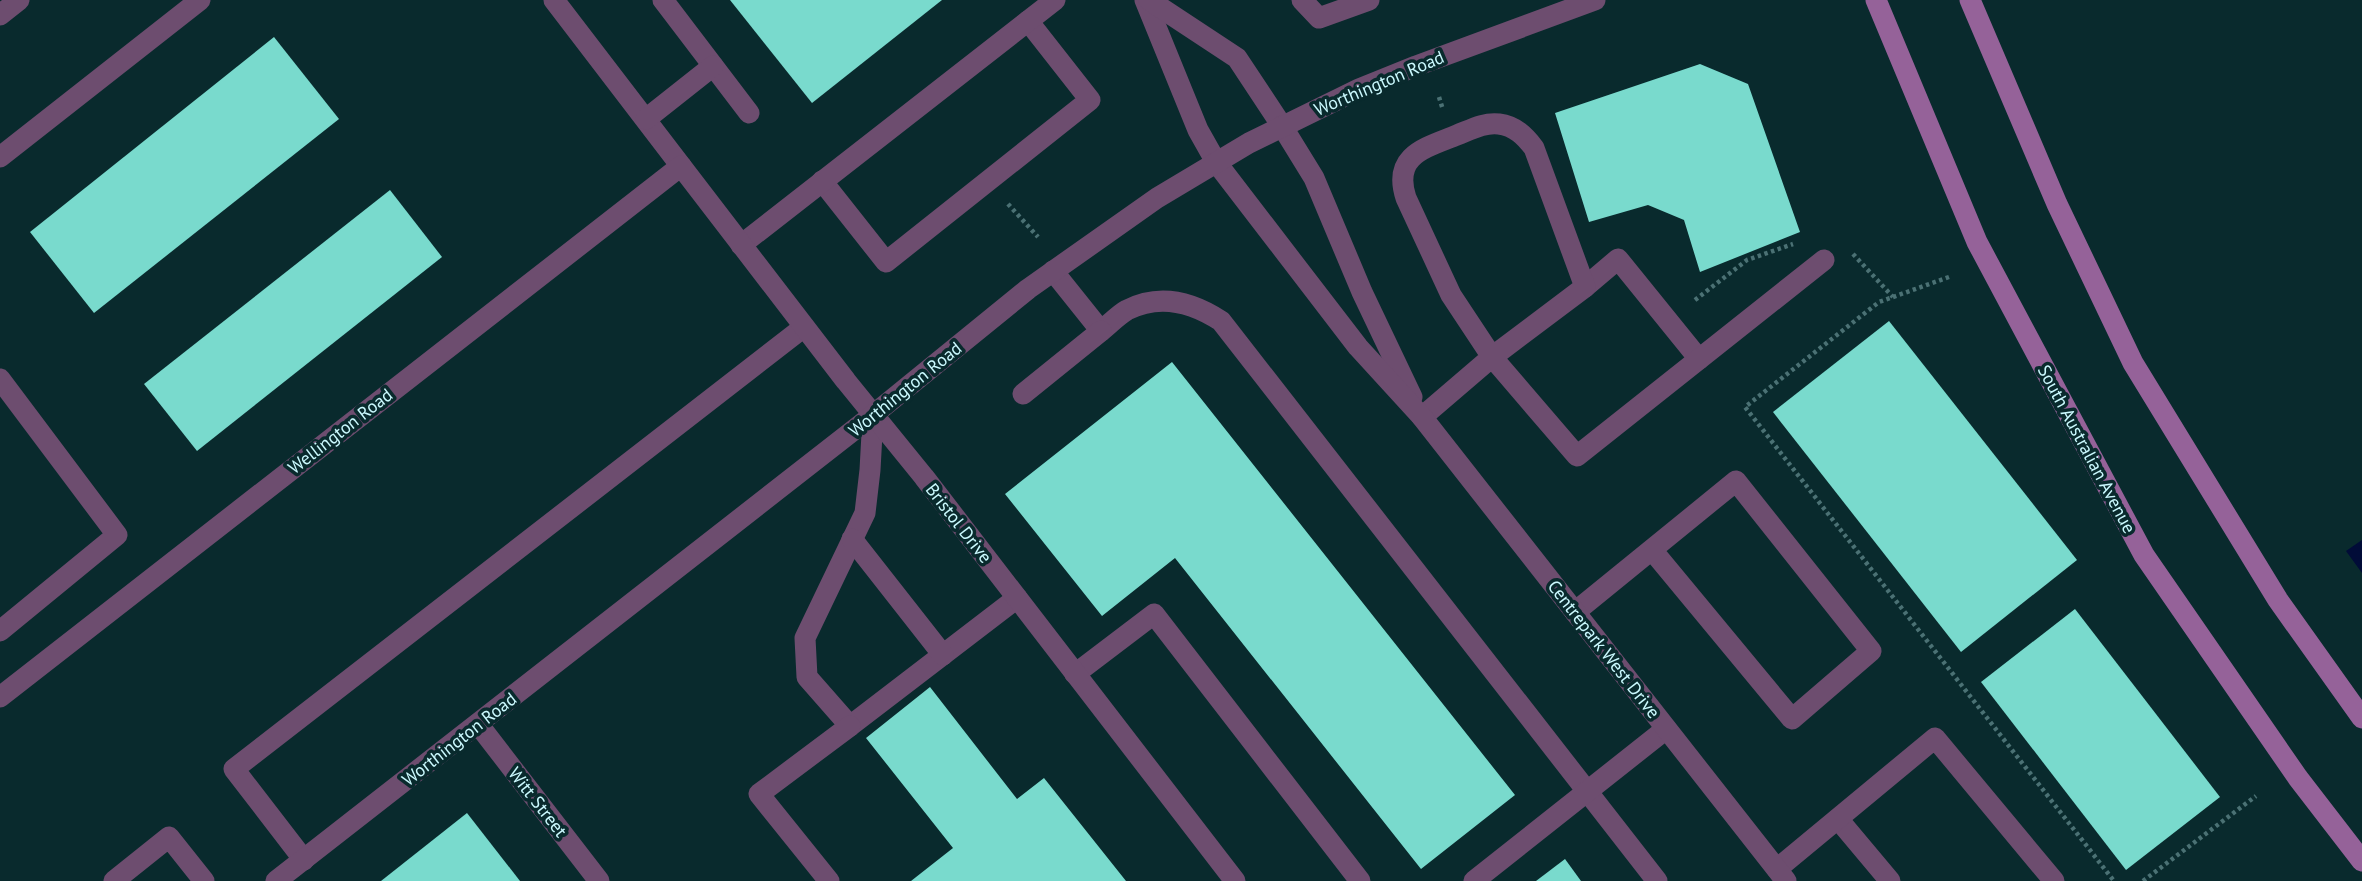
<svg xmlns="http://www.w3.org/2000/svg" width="2362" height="881" font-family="'PT Sans',sans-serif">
  <rect width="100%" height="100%" fill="#092a2d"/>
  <polygon fill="#010c38" points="2362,540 2362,573 2346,551"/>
  <g fill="#79dacd">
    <polygon points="730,0 942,0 812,103"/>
    <polygon points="274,37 339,119 94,313 30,232"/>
    <polygon points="1700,64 1748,84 1800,232 1700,272 1684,220 1648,205 1589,222 1555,113"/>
    <polygon points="390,190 442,257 197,451 144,384"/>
    <polygon points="1889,321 2077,560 1961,652 1773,412"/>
    <polygon points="1172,362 1515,795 1421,869 1175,558 1102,616 1005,494"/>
    <polygon points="2075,609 2220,797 2126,870 1981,682"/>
    <polygon points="930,687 1017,799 1044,778 1126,881 911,881 953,848 866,738"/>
    <polygon points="467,813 520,881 381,881"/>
    <polygon points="1565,859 1581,881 1536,881"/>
  </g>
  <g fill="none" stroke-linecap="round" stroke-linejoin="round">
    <g stroke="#4b7174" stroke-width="4.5" stroke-dasharray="3.5 3.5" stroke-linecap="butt">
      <polyline points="1439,97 1443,110"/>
      <polyline points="1008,204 1038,237"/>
      <polyline points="1853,254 1893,297"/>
      <polyline points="1949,277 1879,302 1745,407 2114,881"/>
      <polyline points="1695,300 1747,260 1793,244"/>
      <polyline points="2143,881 2256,796"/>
    </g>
    <g stroke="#6d4d6f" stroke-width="21">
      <polyline points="554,0 681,166"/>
      <polyline points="663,0 749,113"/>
      <polyline points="1145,0 1198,130 1216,162"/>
      <polyline points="1149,0 1237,58 1282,126"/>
      <polyline points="1302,0 1319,18 1369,0"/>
      <polyline points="0,15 19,0"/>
      <polyline points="646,119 713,66"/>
      <polyline points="0,157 200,0"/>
      <polyline points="822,181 886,262 1090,100 1028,21"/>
      <polyline points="741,245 1055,0"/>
      <path d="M1053,271L1101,331C1110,324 1118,315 1127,310C1160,293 1192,302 1221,321L1657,881"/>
      <polyline points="1585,287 1618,259 1699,359"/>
      <polyline points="0,379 117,535 0,631"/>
      <polyline points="1023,394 1101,331"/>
      <polyline points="873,415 870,470 865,513 805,638 807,677 850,726 1017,598"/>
      <path d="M1422,417L1492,357L1451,295L1406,198C1392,155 1425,148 1457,135C1470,130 1484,122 1499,124C1515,126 1525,136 1534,148L1585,287L1492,357L1577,456L1824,260"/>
      <polyline points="852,539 943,655"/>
      <polyline points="1575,612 1736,481 1871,651 1792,719 1652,550"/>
      <polyline points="1075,674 1154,614 1360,881"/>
      <polyline points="1838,819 1890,881"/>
      <polyline points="304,860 234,769 804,327"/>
      <polyline points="1777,869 1935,738 2054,881"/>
      <polyline points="114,881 169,837 204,881"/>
      <polyline points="829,881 759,794 850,726"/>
      <polyline points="1474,881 1666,729"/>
    </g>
    <g stroke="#6d4d6f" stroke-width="21">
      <polyline points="1282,126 1314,178 1362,292 1412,397"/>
      <polyline points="1216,162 1358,347 1422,417 1786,881"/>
      <polyline points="0,697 681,166 846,381 924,477 1235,881"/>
      <polyline points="478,724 599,881"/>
    </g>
    <polyline stroke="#6d4d6f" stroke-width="21" points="276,881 873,415 1028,289 1157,198 1249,143 1359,89 1416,66 1595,0"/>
    <g stroke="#956299" stroke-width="21">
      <polyline points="1876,0 1977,242 2144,555 2298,778 2362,861"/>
      <polyline points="1970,0 2057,204 2133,363 2278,600 2362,718"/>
    </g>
  </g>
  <g text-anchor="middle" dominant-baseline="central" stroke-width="7" stroke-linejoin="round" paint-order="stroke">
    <g font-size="18" fill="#cbf9fe" stroke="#092a2d">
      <text transform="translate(1379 83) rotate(-23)">Worthington Road</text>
      <text transform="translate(905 389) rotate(-39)">Worthington Road</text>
      <text transform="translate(340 431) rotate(-38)">Wellington Road</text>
      <text transform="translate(2087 449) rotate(62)">South Australian Avenue</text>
      <text transform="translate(959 523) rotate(52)">Bristol Drive</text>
      <text transform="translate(1604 649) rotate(52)">Centrepark West Drive</text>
      <text transform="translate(459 739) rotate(-38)">Worthington Road</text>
      <text transform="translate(538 802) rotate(52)">Witt Street</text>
    </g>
  </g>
</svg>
